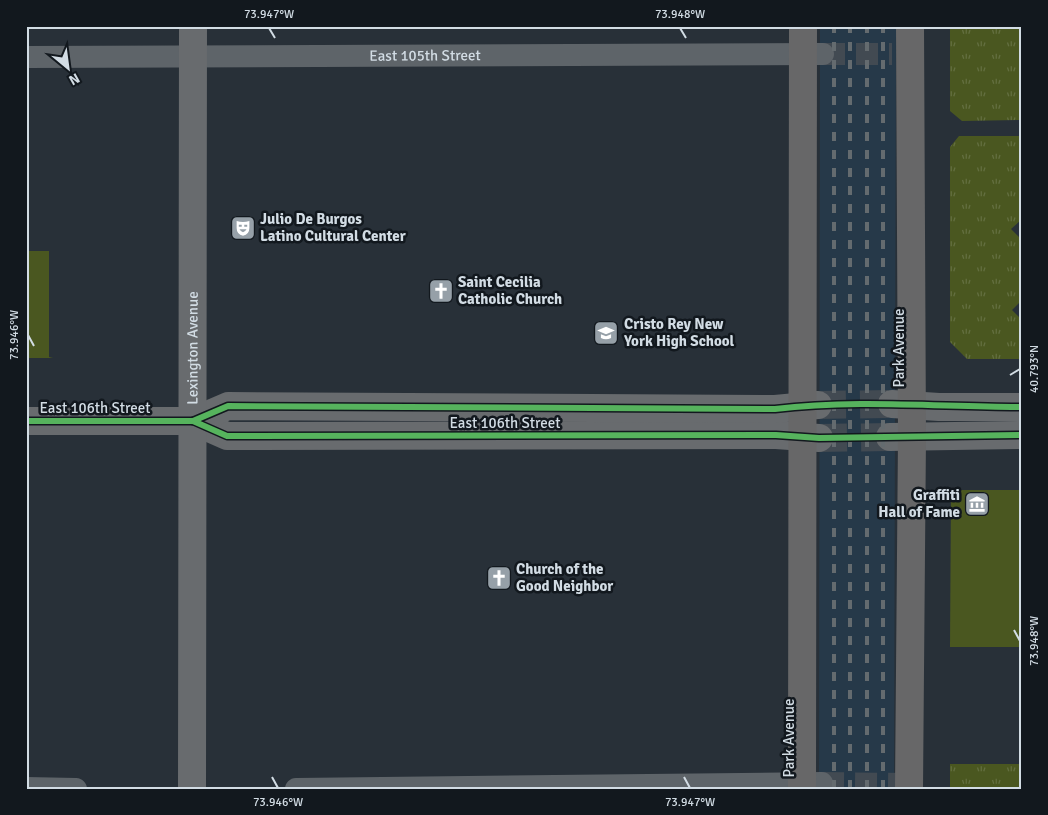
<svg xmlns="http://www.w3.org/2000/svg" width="1048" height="815" font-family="Signika,sans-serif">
  <defs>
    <pattern id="grass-tufts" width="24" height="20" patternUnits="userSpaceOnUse" patternTransform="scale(1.25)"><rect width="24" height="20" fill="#4a5720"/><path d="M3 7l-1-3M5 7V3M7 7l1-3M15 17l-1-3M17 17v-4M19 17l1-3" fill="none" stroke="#636f40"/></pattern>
  </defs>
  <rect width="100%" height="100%" fill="#283038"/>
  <polygon fill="#263949" points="820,26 896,26 894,789 819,789"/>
  <g fill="url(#grass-tufts)">
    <polygon points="950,26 1022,26 1022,120 962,121 950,111"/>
    <polygon points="959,136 1022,136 1022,219 1011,229 1022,240 1022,300 1012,310 1022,320 1022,359 967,359 950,342 950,147"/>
    <rect x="950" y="764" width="72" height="25"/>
  </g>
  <g fill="#4a5720">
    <polygon points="26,251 49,251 49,357 53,358 26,358"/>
    <polygon points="951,490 1022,490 1022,647 950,647"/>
  </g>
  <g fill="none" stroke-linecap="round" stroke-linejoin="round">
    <g stroke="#424a52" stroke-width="22" stroke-dasharray="22 11" stroke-linecap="butt">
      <polyline points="823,54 892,54"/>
      <polyline points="822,783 909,784"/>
    </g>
    <g stroke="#424a52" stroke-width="28" stroke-dasharray="28 14" stroke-linecap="butt">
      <polyline points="818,405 892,404"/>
      <polyline points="819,438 890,437"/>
    </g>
    <g stroke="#5e6469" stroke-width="22">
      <path id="s1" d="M26,57L823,54"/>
      <polyline points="26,788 76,789"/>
      <polyline points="296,789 822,783"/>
    </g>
    <g stroke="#686b6e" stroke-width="28">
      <polyline points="892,404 939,407 1022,407"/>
      <polyline points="26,421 193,421 227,436 776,435 819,438"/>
      <polyline points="193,421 228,406 775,409 818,405"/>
      <polyline points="890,437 1022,435"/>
      <path id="s2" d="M192,789L193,26"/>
    </g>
    <g stroke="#676768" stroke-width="28">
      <polyline points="802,789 803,26"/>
      <polyline points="909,789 912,436 910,26"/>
    </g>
    <g stroke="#646b6f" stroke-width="4" stroke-dasharray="9 9" stroke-linecap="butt">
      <polyline points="834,789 834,26"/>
      <polyline points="850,789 850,26"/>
      <polyline points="867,789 867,26"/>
      <polyline points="883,789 883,26"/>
    </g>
    <defs>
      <g id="cycleway">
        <polyline points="26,421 193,421 227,436 776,435 819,438 1022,435"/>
        <path d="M193,421L228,406L775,409C857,399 940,407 1022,407"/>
      </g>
    </defs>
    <use href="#cycleway" stroke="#12181e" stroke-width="9"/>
    <use href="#cycleway" stroke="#56b35d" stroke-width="6"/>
  </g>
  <path fill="none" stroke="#d2dce4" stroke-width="2" d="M269,28L275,38M680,28L686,38M28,335L34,346M1010,375L1020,369M1014,630L1020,641M272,777L278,788M684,777L690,788"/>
  <defs>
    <symbol id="theatre-square" viewBox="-11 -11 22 22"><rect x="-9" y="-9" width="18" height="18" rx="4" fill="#96a0a8" stroke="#12181e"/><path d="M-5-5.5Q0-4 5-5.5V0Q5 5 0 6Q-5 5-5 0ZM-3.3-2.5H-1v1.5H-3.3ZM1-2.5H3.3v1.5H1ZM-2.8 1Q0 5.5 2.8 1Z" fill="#fff"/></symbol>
    <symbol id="church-square" viewBox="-11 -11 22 22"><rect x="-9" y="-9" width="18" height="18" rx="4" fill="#96a0a8" stroke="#12181e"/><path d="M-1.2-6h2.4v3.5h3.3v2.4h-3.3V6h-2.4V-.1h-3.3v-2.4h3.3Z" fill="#fff"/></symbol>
    <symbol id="school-square" viewBox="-11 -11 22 22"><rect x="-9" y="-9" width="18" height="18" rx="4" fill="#96a0a8" stroke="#12181e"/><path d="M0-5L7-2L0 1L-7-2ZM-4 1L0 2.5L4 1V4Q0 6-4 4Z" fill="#fff"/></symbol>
    <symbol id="museum-square" viewBox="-11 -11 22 22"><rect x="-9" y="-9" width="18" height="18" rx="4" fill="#96a0a8" stroke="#12181e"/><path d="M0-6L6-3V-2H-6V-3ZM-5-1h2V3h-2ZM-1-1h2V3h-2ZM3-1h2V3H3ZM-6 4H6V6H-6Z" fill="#fff"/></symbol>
  </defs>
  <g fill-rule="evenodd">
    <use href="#theatre-square" x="229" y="214" width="28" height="28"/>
    <use href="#church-square" x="427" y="277" width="28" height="28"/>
    <use href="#school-square" x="592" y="319" width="28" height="28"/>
    <use href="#museum-square" x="963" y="490" width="28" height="28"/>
    <use href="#church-square" x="485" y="564" width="28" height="28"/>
  </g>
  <g text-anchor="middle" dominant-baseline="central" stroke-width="5" stroke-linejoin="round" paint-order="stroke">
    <g font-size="15" fill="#d2dce4" stroke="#12181e">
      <text stroke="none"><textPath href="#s1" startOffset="399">East 105th Street</textPath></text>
      <text stroke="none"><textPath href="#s2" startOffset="441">Lexington Avenue</textPath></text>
      <text transform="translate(899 348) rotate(-90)">Park Avenue</text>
      <text x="95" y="408">East 106th Street</text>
      <text x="505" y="423">East 106th Street</text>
      <text transform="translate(789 738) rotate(-90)">Park Avenue</text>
    </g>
    <g font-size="15" font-weight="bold" fill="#d2dce4" stroke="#12181e" text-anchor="start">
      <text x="260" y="219">Julio De Burgos<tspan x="260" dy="17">Latino Cultural Center</tspan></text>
      <text x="458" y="282">Saint Cecilia<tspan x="458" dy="17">Catholic Church</tspan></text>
      <text x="624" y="324">Cristo Rey New<tspan x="624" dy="17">York High School</tspan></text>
      <text x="960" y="495" text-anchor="end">Graffiti<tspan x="960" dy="17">Hall of Fame</tspan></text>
      <text x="516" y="569">Church of the<tspan x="516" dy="17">Good Neighbor</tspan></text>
    </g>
  </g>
  <rect width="1048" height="815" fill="none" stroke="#12181e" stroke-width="55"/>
  <g transform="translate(68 68) rotate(151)" stroke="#12181e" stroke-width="4" paint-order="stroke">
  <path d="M0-4L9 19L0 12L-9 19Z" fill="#d2dce4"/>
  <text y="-8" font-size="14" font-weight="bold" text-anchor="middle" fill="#d2dce4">N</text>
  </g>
  <rect x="28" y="28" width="992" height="760" fill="none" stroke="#d2dce4" stroke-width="2"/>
  <g font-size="12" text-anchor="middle" fill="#d2dce4">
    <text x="269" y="18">73.947°W</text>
    <text x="680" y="18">73.948°W</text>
    <text transform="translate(14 335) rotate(-90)" y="4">73.946°W</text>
    <text transform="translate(1034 369) rotate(-90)" y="4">40.793°N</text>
    <text transform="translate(1034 641) rotate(-90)" y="4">73.948°W</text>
    <text x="278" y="806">73.946°W</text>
    <text x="690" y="806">73.947°W</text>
  </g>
</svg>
